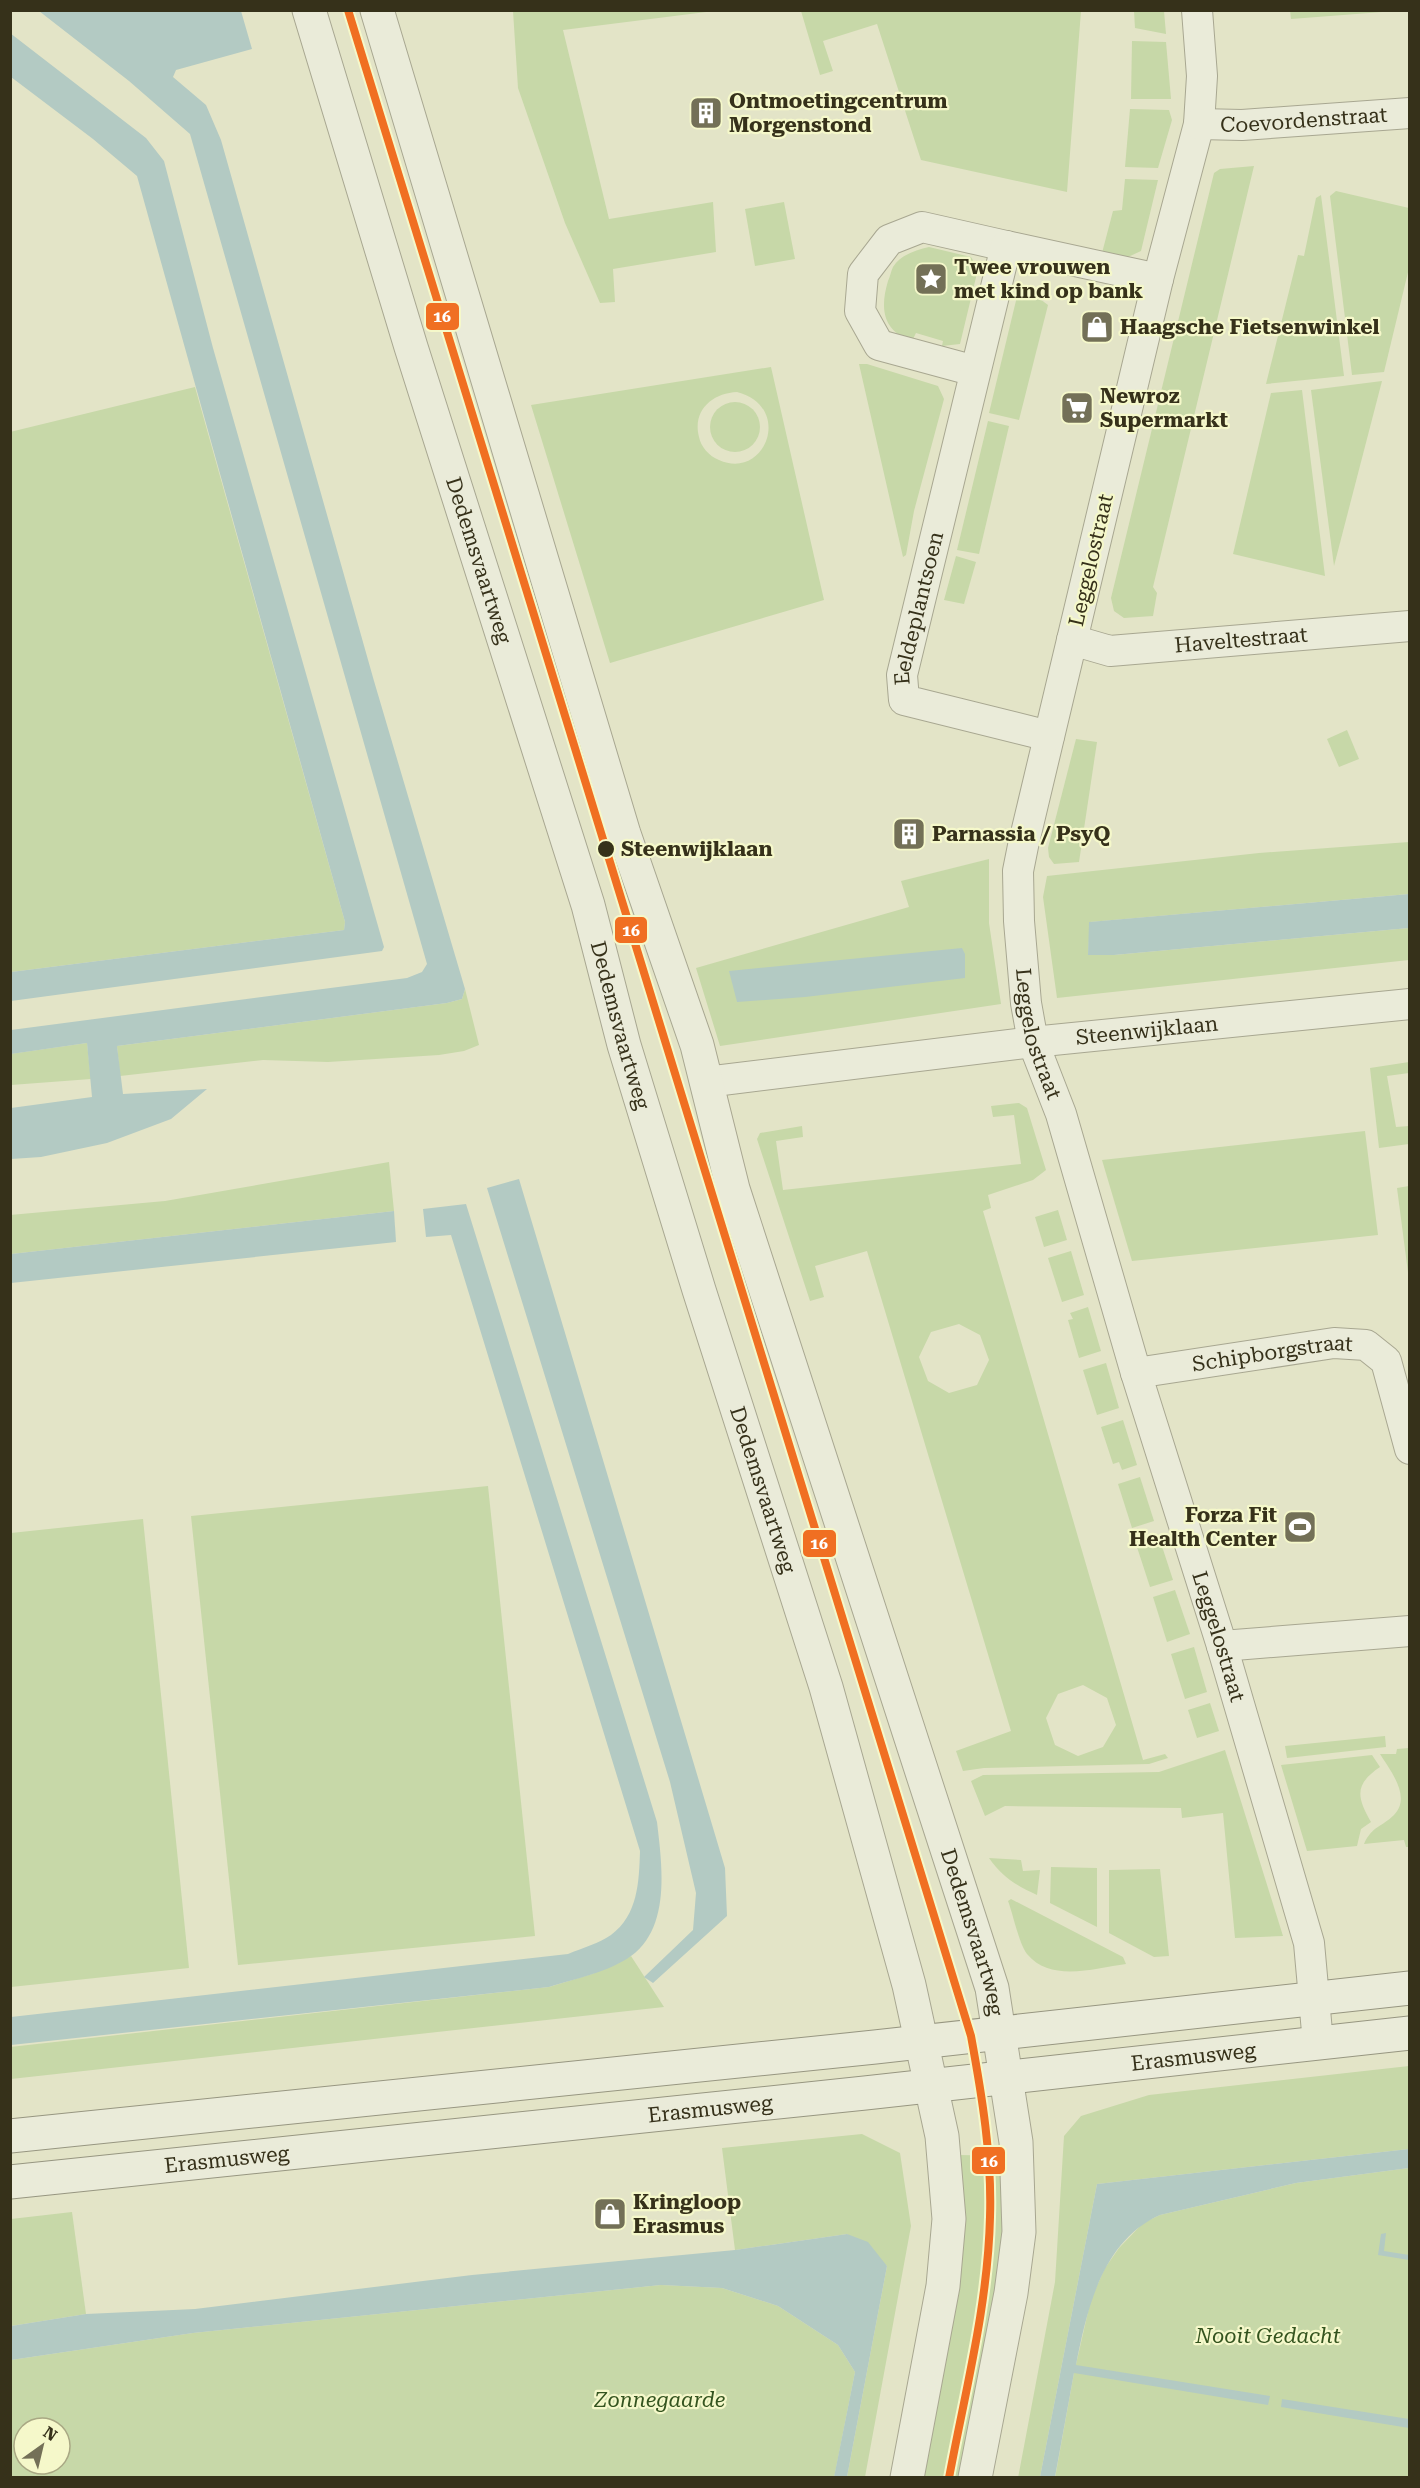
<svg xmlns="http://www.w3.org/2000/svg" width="1420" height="2488" font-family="'Roboto Serif',serif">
  <rect width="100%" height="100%" fill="#e3e4c7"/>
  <g fill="#c7d8a8" fill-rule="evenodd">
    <polygon points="1290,10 1395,10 1395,11 1291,19"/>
    <polygon points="513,11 714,11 563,30 609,219 713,202 716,252 613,269 615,302 600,303 565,223 518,88"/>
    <polygon points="801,11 1081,11 1067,192 921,160 877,24 823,41 833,71 820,75"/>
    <polygon points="1134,11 1164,11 1166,34 1135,28"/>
    <polygon points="1132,41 1166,42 1171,99 1131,99"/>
    <polygon points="1130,109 1169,110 1172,120 1158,168 1125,167"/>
    <polygon points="1254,166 1153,587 1157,593 1153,616 1124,618 1114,611 1111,598 1214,173 1220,169"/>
    <polygon points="1125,179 1158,180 1141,251 1128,257 1102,253 1113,211 1122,210"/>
    <polygon points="1336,191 1409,208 1409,268 1384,372 1352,375 1330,196"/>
    <polygon points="1321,195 1344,376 1266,384 1298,255 1304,256 1316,198"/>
    <polygon points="784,202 795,259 755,266 745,209"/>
    <path d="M929,247L971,257L978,269L960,344L942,346L943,341L916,333L912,341C882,331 880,308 888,281C890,277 891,271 893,267C900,255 916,250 929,247Z"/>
    <polygon points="1020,284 1048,305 1019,420 989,413"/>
    <polygon points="859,364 867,364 938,386 944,399 914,511 906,555 903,557"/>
    <path d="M771,367L824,600L610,663L531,405ZM737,392C794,407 765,481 719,460C709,456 701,447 699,437C692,410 713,393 737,392Z"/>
    <polygon points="1382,381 1334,566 1311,390"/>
    <polygon points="195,387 345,922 344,930 11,972 10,432"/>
    <polygon points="1302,390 1325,576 1233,554 1271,393"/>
    <circle cx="735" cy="427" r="25"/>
    <polygon points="988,421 1009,426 979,554 957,550"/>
    <polygon points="956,556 976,562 964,604 944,600"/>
    <polygon points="1347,730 1359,759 1339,767 1327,739"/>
    <polygon points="1076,739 1097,742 1079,862 1054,864 1049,857 1048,848"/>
    <polygon points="1409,842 1409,894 1090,922 1088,955 1114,955 1409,928 1409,960 1057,998 1043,897 1047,876 1259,853"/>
    <polygon points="989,859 989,923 1001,1004 720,1046 696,968 909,907 901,881"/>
    <polygon points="465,989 479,1045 464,1051 439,1055 328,1062 263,1060 120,1076 117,1046 447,1003 462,999"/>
    <polygon points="87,1043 91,1079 11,1085 10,1054"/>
    <polygon points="1409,1062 1409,1073 1387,1076 1396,1127 1409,1126 1409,1144 1379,1148 1370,1068"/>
    <path d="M1019,1103L1027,1108L1046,1170L1033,1180L988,1195L991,1208L983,1211L1143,1760L1165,1754L1168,1758L1149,1764L984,1768L963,1771L956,1751L1011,1731L867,1251L815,1266L824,1297L810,1301L757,1139L760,1133L802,1126L803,1137L776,1141L783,1190L1021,1164L1014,1115L993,1117L991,1106ZM959,1324L980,1335L989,1360L977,1385L949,1393L928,1381L919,1357L931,1332ZM1083,1685L1107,1698L1116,1725L1103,1747L1078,1756L1055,1745L1046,1718L1058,1694Z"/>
    <polygon points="1365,1131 1378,1235 1132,1261 1102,1160"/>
    <polygon points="389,1162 394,1211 11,1254 10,1215 165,1201"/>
    <polygon points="1409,1186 1410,1280 1409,1280 1397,1188"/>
    <polygon points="1058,1210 1067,1240 1044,1247 1035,1217"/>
    <polygon points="1071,1251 1084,1295 1062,1302 1048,1258"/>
    <polygon points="1088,1307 1101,1351 1079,1358 1068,1320 1073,1319 1070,1313"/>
    <polygon points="1106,1363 1119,1408 1097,1415 1083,1370"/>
    <polygon points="1123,1420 1137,1465 1122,1470 1119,1462 1113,1464 1101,1427"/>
    <polygon points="1140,1477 1154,1521 1132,1528 1118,1484"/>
    <polygon points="488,1486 535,1936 238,1965 191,1516"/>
    <polygon points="143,1519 189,1968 11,1987 11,1533"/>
    <polygon points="1158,1534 1173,1580 1150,1587 1135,1541"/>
    <polygon points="1175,1590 1190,1634 1167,1642 1153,1597"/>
    <polygon points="1194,1647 1207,1692 1185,1699 1171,1654"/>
    <polygon points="1210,1703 1219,1731 1197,1738 1188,1710"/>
    <polygon points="1385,1736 1386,1747 1287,1758 1285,1746"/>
    <path d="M1409,1748V1847H1406L1404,1840L1364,1844C1372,1826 1382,1827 1394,1815C1412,1797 1390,1770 1380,1754H1396L1397,1749Z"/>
    <polygon points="1225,1750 1283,1936 1235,1938 1223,1813 1182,1818 1181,1808 1005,1806 985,1816 971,1781 983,1775 1159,1772"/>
    <path d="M1372,1755L1380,1767C1355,1784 1356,1796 1371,1822L1361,1829L1357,1846L1307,1851L1281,1765Z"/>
    <path d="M989,1858L1021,1860L1023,1871L1040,1870L1037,1895C1017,1886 1002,1877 989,1858Z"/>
    <polygon points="1051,1867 1097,1868 1097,1927 1050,1903"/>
    <polygon points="1160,1869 1169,1956 1154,1957 1109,1933 1109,1870"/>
    <path d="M1011,1899L1123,1957L1126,1964C1095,1968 1051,1983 1027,1954C1019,1944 1013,1914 1008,1901Z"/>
    <polygon points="631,1956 664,2007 11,2079 10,2047 549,1987 592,1974"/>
    <polygon points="1409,2066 1409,2149 1097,2184 1040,2477 1018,2478 1055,2282 1064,2136 1081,2116 1149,2095"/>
    <polygon points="862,2134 900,2153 911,2226 865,2477 847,2477 887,2266 847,2234 735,2250 722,2148"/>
    <polygon points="960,2155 1007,2156 1008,2212 967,2477 916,2478"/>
    <polygon points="1409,2168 1409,2477 1055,2478 1074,2373 1091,2299 1105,2268 1119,2248 1143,2223 1160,2215 1296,2183"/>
    <polygon points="72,2212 86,2314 11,2326 11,2219"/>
    <path d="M661,2285L722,2288L778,2306L838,2345L855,2372L834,2478L11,2477V2360L193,2333ZM24,2428H60V2464H24Z"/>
  </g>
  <g fill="#b3cac3">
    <polygon points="39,11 241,11 252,49 176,70 173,77 206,105 221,140 374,681 465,989 462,999 447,1003 117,1046 123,1094 207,1089 171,1119 107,1143 41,1157 11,1159 11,1108 92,1097 87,1043 11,1054 11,1030 407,978 422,972 427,964 190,134 129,81"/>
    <polygon points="10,33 146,138 164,161 213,348 384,947 382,951 11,1001 11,972 344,930 345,922 137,176 93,139 11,77"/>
    <polygon points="1409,894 1409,928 1114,955 1088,955 1089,922"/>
    <polygon points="962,948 965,954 965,978 805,997 737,1002 729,971"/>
    <polygon points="519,1179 725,1868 727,1916 653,1983 644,1977 693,1930 696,1893 670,1782 487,1188"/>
    <path d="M466,1204L657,1822C662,1865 671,1927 631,1956C609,1972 574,1979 549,1987L11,2045V2017L568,1954C582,1948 600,1943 611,1935C638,1915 639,1882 640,1851L451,1235L426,1237L423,1209Z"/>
    <polygon points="394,1211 396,1242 11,1283 11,1254"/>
    <path d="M1409,2149V2168L1296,2183L1160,2215C1102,2241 1087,2309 1076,2365L1270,2396L1268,2405L1074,2373L1055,2477H1040L1097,2184Z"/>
    <polygon points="1386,2233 1384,2251 1409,2255 1409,2260 1378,2255 1381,2234"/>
    <polygon points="847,2234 868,2242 887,2266 847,2477 834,2477 855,2372 838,2345 778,2306 722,2288 661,2285 193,2333 11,2360 11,2326 86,2314 195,2309 472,2275 735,2250"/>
    <polygon points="1282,2399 1409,2419 1409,2428 1281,2407"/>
  </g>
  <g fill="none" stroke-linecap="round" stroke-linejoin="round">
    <defs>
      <g id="minor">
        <path id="s1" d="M1197,10L1202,76L1199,124L1158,279L1023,846L1018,871L1019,921L1026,1003L1033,1042L1061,1114L1136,1373L1222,1646L1309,1943L1318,2043"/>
        <path id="s2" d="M1199,124L1242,125L1410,113"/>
        <polyline points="975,371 879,345 860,311 863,274 889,240 922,227 1006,246"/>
        <path id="s3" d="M1072,640L1110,651L1410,626"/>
        <path id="s4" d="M1049,736L904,700L902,675L1006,246L1158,279"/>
        <path id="s5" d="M706,1082L1033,1042L1410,1004"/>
        <path id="s6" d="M1136,1373L1334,1343L1366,1345L1386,1361L1410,1449"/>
        <polyline points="1222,1646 1410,1631"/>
      </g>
      <g id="tertiary">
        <path id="s7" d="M309,10L411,347L588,905L624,1045L699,1290L826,1687L909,1985L942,2136L949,2219L943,2286L907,2478"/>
        <path id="s8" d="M377,10L624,834L697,1045L733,1189L992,1988L1016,2142L1019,2232L1011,2293L975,2478"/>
      </g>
      <g id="secondary">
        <polyline points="10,2136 875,2047 1410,1988"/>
        <path id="s9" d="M10,2182L865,2093L1410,2033"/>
      </g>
    </defs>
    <use href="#minor" stroke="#a8a791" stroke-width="32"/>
    <use href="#tertiary" stroke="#a8a791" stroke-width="35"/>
    <use href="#secondary" stroke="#979681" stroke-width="35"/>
    <use href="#minor" stroke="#eaebd9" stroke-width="30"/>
    <use href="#tertiary" stroke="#eaebd9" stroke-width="33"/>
    <use href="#secondary" stroke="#eaebd9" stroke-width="33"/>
    <polyline stroke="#a9a899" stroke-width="1.5" points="346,10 352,29"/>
    <defs>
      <path id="tram-1" d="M348,10L971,2036C982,2096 992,2156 990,2217C988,2305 965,2392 949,2478"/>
    </defs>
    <use href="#tram-1" stroke="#f5f8ca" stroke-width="12"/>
    <use href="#tram-1" stroke="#f06f22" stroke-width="8"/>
  </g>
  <defs>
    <symbol id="building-square" viewBox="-11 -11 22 22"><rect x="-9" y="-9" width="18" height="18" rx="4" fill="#737057" stroke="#f5f8ca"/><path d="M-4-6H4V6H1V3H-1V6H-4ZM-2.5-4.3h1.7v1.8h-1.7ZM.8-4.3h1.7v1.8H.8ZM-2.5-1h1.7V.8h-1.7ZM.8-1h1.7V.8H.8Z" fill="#fff"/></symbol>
    <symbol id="sight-square" viewBox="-11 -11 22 22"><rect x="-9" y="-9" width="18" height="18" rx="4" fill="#737057" stroke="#f5f8ca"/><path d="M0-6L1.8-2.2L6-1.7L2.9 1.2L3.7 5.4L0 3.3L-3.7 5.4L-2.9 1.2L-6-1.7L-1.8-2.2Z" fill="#fff"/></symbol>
    <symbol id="shop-square" viewBox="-11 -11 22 22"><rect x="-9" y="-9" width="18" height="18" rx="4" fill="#737057" stroke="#f5f8ca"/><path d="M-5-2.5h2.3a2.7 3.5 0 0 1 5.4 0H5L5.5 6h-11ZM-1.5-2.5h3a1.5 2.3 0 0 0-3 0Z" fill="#fff"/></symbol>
    <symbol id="supermarket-square" viewBox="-11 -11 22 22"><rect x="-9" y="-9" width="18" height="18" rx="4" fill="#737057" stroke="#f5f8ca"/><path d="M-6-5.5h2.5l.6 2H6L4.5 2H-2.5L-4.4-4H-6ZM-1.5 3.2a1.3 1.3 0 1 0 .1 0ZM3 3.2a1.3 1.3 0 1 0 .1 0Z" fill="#fff"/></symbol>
    <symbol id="stadium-square" viewBox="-11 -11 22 22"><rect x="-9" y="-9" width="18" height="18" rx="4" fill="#737057" stroke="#f5f8ca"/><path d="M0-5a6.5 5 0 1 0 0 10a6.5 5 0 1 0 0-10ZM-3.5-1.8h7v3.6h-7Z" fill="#fff"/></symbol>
  </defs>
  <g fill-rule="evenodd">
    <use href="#building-square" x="687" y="94" width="38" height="38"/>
    <use href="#sight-square" x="912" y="260" width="38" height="38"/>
    <use href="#shop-square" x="1078" y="308" width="38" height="38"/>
    <use href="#supermarket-square" x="1058" y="389" width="38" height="38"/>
    <use href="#building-square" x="890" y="815" width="38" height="38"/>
    <use href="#stadium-square" x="1281" y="1508" width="38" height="38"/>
    <use href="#shop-square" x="591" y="2195" width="38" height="38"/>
  </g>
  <circle fill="#36311a" stroke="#f5f8ca" stroke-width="2" cx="606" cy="849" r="9"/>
  <g text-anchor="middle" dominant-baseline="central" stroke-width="4.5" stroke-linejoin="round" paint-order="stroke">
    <g font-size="21" font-weight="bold" fill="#36311a" stroke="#f5f8ca" text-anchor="start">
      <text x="729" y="101">Ontmoetingcentrum<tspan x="729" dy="24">Morgenstond</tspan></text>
      <text x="954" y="267">Twee vrouwen<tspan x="954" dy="24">met kind op bank</tspan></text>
      <text x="1120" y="327">Haagsche Fietsenwinkel</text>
      <text x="1100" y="396">Newroz<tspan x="1100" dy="24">Supermarkt</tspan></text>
      <text x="932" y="834">Parnassia / PsyQ</text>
      <text x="1277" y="1515" text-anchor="end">Forza Fit<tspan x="1277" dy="24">Health Center</tspan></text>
      <text x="633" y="2202">Kringloop<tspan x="633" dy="24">Erasmus</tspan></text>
    </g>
    <g font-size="21" fill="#36311a" stroke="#f5f8ca">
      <text stroke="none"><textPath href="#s2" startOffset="105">Coevordenstraat</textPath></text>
      <text stroke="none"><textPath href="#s7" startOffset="576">Dedemsvaartweg</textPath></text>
      <text transform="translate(1091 560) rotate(-77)">Leggelostraat</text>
      <text stroke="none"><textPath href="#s4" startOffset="243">Eeldeplantsoen</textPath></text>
      <text stroke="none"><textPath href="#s3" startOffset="171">Haveltestraat</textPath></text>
      <text stroke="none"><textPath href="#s7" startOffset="1062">Dedemsvaartweg</textPath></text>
      <text stroke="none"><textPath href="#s5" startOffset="444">Steenwijklaan</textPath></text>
      <text stroke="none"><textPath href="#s1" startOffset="1048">Leggelostraat</textPath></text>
      <text stroke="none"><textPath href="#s6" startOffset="138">Schipborgstraat</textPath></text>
      <text stroke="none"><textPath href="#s7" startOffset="1548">Dedemsvaartweg</textPath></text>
      <text stroke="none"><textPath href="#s1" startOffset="1678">Leggelostraat</textPath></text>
      <text stroke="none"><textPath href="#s8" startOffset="2013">Dedemsvaartweg</textPath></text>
      <text stroke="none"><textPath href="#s9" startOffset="1190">Erasmusweg</textPath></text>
      <text stroke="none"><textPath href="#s9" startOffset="704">Erasmusweg</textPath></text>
      <text stroke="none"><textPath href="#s9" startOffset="218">Erasmusweg</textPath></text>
    </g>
    <g font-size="21" font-weight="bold" fill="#36311a" stroke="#f5f8ca" text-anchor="start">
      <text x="621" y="849">Steenwijklaan</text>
    </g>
    <g font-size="21" font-style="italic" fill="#34541f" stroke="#f5f8ca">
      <text x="1268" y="2336">Nooit Gedacht</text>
      <text x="660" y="2400">Zonnegaarde</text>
    </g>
  </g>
  <g stroke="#f5f8ca" stroke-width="2">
    <rect x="425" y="302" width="35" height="29" rx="6" fill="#f06f22"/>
    <rect x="614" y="916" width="34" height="28" rx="6" fill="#f06f22"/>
    <rect x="802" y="1529" width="35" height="29" rx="6" fill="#f06f22"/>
    <rect x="971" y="2146" width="35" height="29" rx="6" fill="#f06f22"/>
  </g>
  <g font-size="16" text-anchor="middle" font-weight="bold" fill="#fff">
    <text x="442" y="322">16</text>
    <text x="631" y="936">16</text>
    <text x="819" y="1549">16</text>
    <text x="989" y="2167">16</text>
  </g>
  <rect width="1420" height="2488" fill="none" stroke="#36311a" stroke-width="24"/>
  <g transform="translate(42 2446) rotate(34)"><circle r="28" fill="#f5f8ca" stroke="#a9a884" stroke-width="1.5"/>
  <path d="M0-4.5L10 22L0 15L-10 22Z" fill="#737057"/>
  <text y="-9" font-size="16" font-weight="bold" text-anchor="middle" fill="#36311a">N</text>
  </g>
</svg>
